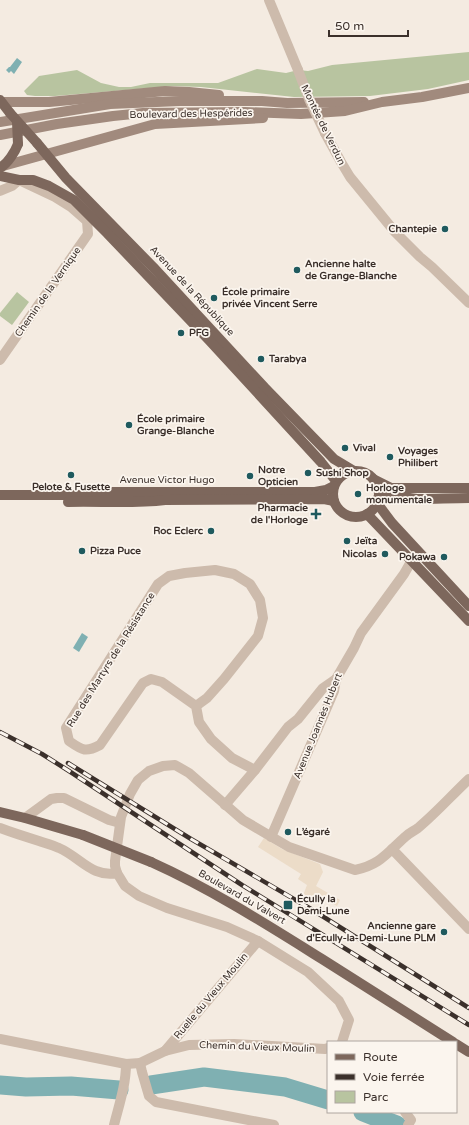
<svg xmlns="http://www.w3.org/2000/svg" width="469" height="1125" font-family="'Varela Round',sans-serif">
  <rect width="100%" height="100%" fill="#f4ebe1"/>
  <g fill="#b8c4a0">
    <polygon points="469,52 469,80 428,89 370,96 294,97 201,87 173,86 55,96 35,96 27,95 24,91 39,76 77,70 101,83 119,87 131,87 150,83 218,83 257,69 286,73 298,70 308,71 332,65"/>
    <polygon points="17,292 29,302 12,325 0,316 0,313"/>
  </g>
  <polygon fill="#ecdcc8" points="264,838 282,849 320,864 323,872 316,886 340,900 337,906 315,893 309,902 302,898 307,885 298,879 301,874 258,847"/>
  <g fill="#7fb0b2">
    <polygon points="17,58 22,62 14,74 11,71 9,73 6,70 9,67 10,67"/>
    <polygon points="82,633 88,637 79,652 73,648"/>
  </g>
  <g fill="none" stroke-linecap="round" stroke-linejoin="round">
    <g stroke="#7fb0b2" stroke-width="19">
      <polyline points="0,1085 26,1087 71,1086 119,1090"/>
      <polyline points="151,1085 204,1077 285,1087 328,1100"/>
      <polyline points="363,1112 397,1125"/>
    </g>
    <g stroke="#cdbbac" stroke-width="10">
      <polyline points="269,0 298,70"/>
      <polyline points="325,133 341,162 350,177 395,232 420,257 432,267 469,303"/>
      <polyline points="0,191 12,186 19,180 55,197 71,207 87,221 88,234 0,360"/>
      <path d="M196,706L162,682L151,679L143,683L100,745C85,753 82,750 69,741L66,728L158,584L169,576L185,573L215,570L234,574L250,584L260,600L263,618L258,636L224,679L207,698L196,706L199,722L211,739L232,758L255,770"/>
      <polyline points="225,805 255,770 288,727 298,719 323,688 336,679"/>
      <polyline points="25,818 51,799 57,798 64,798 109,820 120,823"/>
      <path d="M0,828C13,833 26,837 39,841C45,843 53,845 59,848C80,857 92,878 117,873"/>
      <polyline points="271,837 334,691 336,679 354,648 361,633 404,574 412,560"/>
      <polyline points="392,849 469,929"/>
      <polyline points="0,1039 126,1064 140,1063 165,1051 189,1045 234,1044 325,1049 328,1048"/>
      <path d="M342,1042L349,1020L339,1001L308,972L258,941L227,927L167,908L139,896L125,886L117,873L115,866V861L121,817L130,794L138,780L149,771L163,766L175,765L189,773L243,820L277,840L289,847L355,870C380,865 387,853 405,837C409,833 414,831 418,828C436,813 452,795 469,779"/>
      <polyline points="165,1051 258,941"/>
      <polyline points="140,1063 142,1072 149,1096 156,1102 274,1125"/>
      <polyline points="405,1112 411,1120 408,1125"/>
      <path d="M114,1125C119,1105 126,1085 126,1064"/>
    </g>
    <g stroke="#a18a7d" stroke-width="10">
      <polyline points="1,102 49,102 165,91 189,92 219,95"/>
      <polyline points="0,122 110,104 180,101 262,101 287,103 364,102"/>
      <polyline points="0,135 57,124 113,116 143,113 245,112 301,114 345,111 382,102 422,97 469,88"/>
      <polyline points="3,166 155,124 263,118"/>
    </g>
    <g stroke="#7d675c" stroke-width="10">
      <polyline points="0,100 10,113"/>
      <polyline points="37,143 66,178 153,267 265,388 334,459 354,471"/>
      <path d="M0,168C8,163 15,152 18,144"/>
      <polyline points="0,176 19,180 33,180 49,186 74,200 107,233 209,340 321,462 336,481"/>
      <circle cx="356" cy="494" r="23"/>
      <polyline points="373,479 391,488 469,488"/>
      <polyline points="0,495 79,495 102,492 315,492 326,490 334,486"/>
      <path d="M378,498C389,494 407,498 419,499C435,499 452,498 469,498"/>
      <path d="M68,502C100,501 133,504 165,500L324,499L334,501"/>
      <polyline points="377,503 392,523 469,606"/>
      <polyline points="367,514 469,621"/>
      <polyline points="0,812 25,818 83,835"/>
      <path d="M151,862C211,889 266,924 322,959C366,987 409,1014 453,1042"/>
      <polyline points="456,1044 469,1052"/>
    </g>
    <defs>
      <g id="rail">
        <polyline points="0,732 42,754 69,771 242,885 469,1025"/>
        <polyline points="68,763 191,839 311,909 469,1008"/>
      </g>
    </defs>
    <use href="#rail" stroke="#3b302b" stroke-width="4.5"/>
    <use href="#rail" stroke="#fbf5ee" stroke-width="3" stroke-dasharray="9" stroke-linecap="butt"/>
    <polyline stroke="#cdbbac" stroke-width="10" points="298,70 309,99 325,133"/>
    <g stroke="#7d675c" stroke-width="10">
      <polyline points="10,113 37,143"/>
      <polyline points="17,122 18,144"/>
      <polyline points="83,835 151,862"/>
    </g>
  </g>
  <g fill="#1f5a5e" stroke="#fbf5ee" stroke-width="1.5">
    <circle cx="445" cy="229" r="4"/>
    <circle cx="297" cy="270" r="4"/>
    <circle cx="214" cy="298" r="4"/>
    <circle cx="181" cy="333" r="4"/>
    <circle cx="261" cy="359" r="4"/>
    <circle cx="129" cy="425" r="4"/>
    <circle cx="345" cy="448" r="4"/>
    <circle cx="390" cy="457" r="4"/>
    <circle cx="308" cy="473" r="4"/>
    <circle cx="71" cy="475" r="4"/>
    <circle cx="250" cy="476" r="4"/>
    <circle cx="358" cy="494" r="4"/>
    <path d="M314 508h4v4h4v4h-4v4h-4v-4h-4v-4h4z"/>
    <circle cx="211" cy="531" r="4"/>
    <circle cx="347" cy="541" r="4"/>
    <circle cx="82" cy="551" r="4"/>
    <circle cx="385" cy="554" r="4"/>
    <circle cx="444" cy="557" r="4"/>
    <circle cx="288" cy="832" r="4"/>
    <rect x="283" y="900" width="10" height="10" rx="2"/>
    <circle cx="444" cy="932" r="4"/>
  </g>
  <g text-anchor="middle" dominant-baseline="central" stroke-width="3.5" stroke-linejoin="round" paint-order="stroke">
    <g font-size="10" fill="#3b302b" stroke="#fbf5ee">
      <text transform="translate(191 114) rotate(-1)">Boulevard des Hespérides</text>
      <text transform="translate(323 125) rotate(64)">Montée de Verdun</text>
      <text transform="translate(192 291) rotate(47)">Avenue de la République</text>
      <text transform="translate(48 292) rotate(-55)">Chemin de la Vernique</text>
      <text x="167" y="480">Avenue Victor Hugo</text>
      <text transform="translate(111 660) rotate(-58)">Rue des Martyrs de la Résistance</text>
      <text transform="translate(318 726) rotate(-68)">Avenue Joannès Hubert</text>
      <text transform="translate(242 897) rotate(30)">Boulevard du Valvert</text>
      <text transform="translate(211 996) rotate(-50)">Ruelle du Vieux Moulin</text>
      <text transform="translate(257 1047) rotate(2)">Chemin du Vieux Moulin</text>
    </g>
    <g font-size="10" font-weight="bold" fill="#3b302b" stroke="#fbf5ee" text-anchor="start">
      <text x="437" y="229" text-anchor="end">Chantepie</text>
      <text x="305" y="264">Ancienne halte<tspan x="305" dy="12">de Grange-Blanche</tspan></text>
      <text x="222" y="292">École primaire<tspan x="222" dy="12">privée Vincent Serre</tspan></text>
      <text x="189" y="333">PFG</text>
      <text x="269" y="359">Tarabya</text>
      <text x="137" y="419">École primaire<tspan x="137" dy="12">Grange-Blanche</tspan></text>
      <text x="353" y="448">Vival</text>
      <text x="398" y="451">Voyages<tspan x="398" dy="12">Philibert</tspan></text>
      <text x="258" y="470">Notre<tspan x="258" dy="12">Opticien</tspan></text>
      <text x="316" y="473">Sushi Shop</text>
      <text x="71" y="487" text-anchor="middle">Pelote &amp; Fusette</text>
      <text x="366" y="488">Horloge<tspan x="366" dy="12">monumentale</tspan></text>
      <text x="308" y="508" text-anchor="end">Pharmacie<tspan x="308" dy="12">de l'Horloge</tspan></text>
      <text x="203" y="531" text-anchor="end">Roc Eclerc</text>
      <text x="355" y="541">Jeïta</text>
      <text x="90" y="551">Pizza Puce</text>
      <text x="377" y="554" text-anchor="end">Nicolas</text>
      <text x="436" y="557" text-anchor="end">Pokawa</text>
      <text x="296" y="832">L’égaré</text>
      <text x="297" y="899">Écully la<tspan x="297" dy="12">Demi-Lune</tspan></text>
      <text x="436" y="926" text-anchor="end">Ancienne gare<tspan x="436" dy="12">d'Ecully-la-Demi-Lune PLM</tspan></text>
    </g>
  </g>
  <rect x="327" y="1041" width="130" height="72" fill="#fbf5ee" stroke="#aea6a0"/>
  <rect x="335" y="1054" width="20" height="6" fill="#7d675c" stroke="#aea6a0"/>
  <text x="363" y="1061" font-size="12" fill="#3b302b">Route</text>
  <rect x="335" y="1074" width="20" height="6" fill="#3b302b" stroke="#aea6a0"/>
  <text x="363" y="1081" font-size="12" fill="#3b302b">Voie ferrée</text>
  <rect x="335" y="1091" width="20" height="12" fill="#b8c4a0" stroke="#aea6a0"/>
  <text x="363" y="1101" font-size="12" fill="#3b302b">Parc</text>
  <path d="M329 30v6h79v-6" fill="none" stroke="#3b302b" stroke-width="2"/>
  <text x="335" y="30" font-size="12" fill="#3b302b" stroke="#fbf5ee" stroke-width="3" paint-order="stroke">50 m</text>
</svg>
